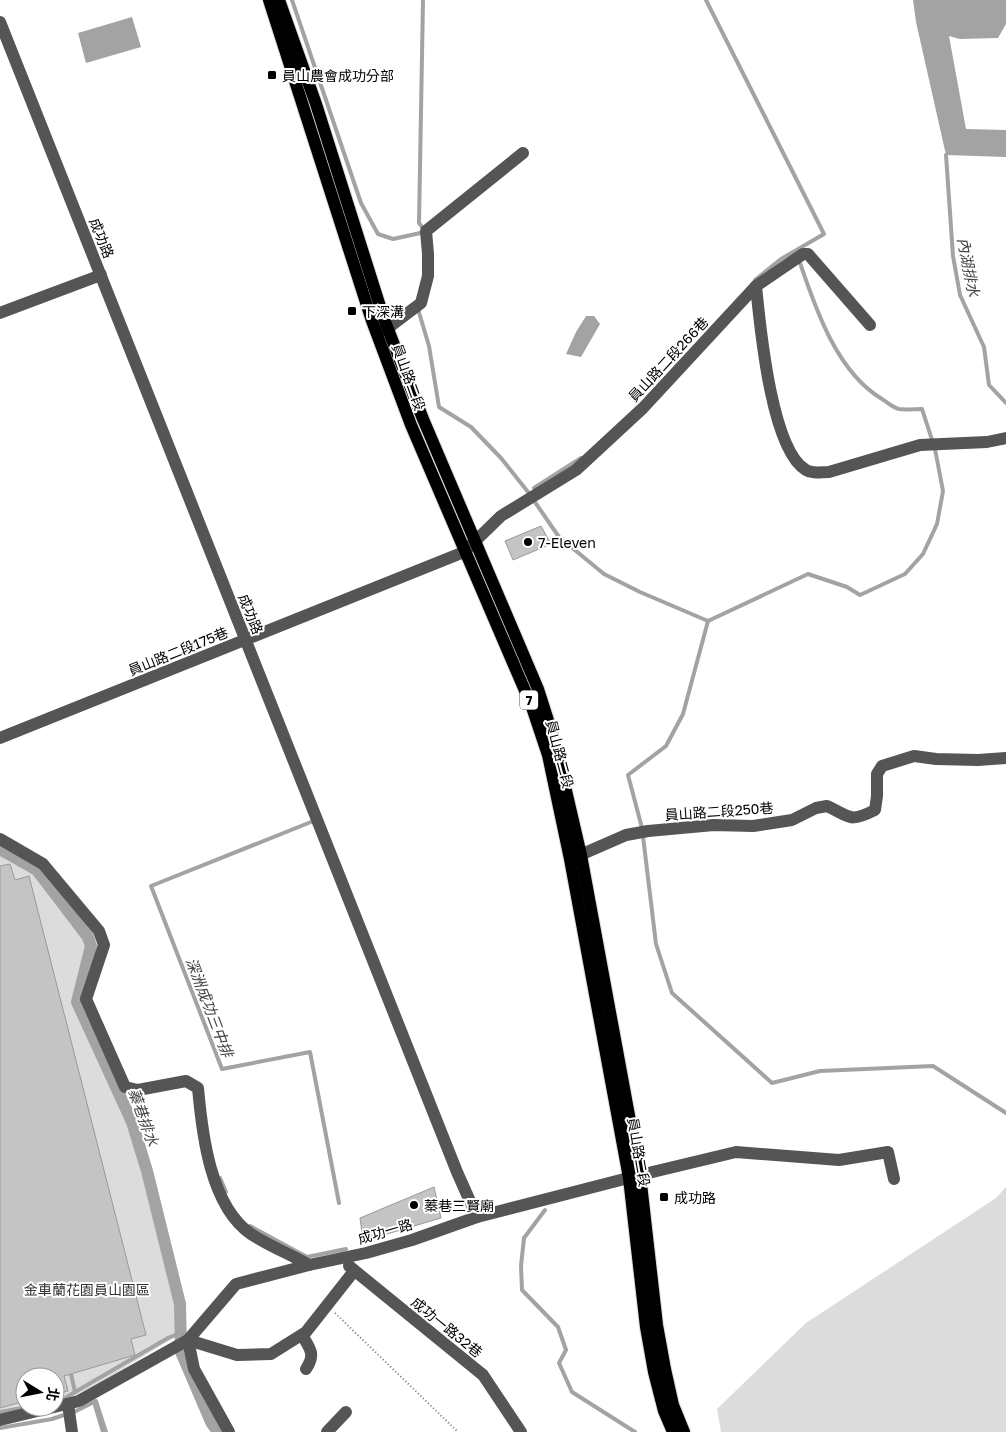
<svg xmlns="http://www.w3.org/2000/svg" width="1006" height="1432" font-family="'Golos Text','Noto Sans TC',sans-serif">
  <rect width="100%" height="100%" fill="#fff"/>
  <g fill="#dcdcdc">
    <polygon points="0,853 35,874 88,945 73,997 139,1148 179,1300 175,1337 72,1400 55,1402 55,1377 25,1377 25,1407 26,1407 0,1411"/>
    <polygon points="1006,1187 1006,1432 721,1432 717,1409 806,1323 996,1198"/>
  </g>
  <g fill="#a3a3a3">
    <polygon points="913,0 1006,0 1006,24 998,38 960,39 949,36 966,129 1006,130 1006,157 946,155 916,22"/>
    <polygon points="132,17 141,47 86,63 78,33"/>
    <polygon points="586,316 594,316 600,324 581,357 566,354 576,332"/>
  </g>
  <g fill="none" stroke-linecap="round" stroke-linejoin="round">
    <g stroke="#a3a3a3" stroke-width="4">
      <polyline points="292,0 361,203 378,234 393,239 425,232"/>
      <polyline points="423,0 419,223 425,231"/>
      <polyline points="706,0 824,234 781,259 755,280"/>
      <polyline points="946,155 953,256 960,295 984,347 989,385 1006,403"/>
      <polyline points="418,309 429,346 439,407 471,427 501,458 528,492 559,537 604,574 640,592 708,621 683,714 666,746 628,775 642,828 656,944 672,993 772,1083 820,1071 933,1066 1006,1113"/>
      <polyline points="534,488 581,458"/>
      <path d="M708,621L808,574L847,587L860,595L905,574L923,554L937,524L943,491L935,449L922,409C915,409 906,410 899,409C893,408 887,402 882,399C837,372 816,310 800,263"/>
      <polyline points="311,822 151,886 222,1069 310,1052 339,1203"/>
      <polyline points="220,1178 226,1192"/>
      <polyline points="545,1210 524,1238 521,1266 522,1290 558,1327 566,1350 559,1363 572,1392 635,1432"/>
      <polyline points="250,1226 307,1257 346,1249"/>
      <polyline points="71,1374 75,1392 168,1338 180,1333"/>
      <polyline points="62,1400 75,1392"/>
      <polyline points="94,1402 103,1432"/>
      <polyline points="0,1412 22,1408"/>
      <polyline points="0,1428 52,1419 76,1411 96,1401 106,1432"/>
    </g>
    <polyline stroke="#a3a3a3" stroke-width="12" points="0,849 37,870 88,937 91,946 77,1002 132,1122 147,1171 180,1304 181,1352 211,1422 218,1432"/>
  </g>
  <g fill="#c4c4c4" stroke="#999">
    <polygon points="541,526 551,544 513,560 505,541"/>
    <polygon points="10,864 15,880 29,876 146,1335 131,1339 135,1355 64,1376 68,1391 55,1394 55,1377 25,1377 25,1401 0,1408 0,866"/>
    <polygon points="434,1187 441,1218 363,1241 360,1218"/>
  </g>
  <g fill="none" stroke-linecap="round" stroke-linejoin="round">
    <defs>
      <g id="major">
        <polyline points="269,0 372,321 411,425 532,707 548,755 570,859 629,1178 646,1327 654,1372 664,1411 673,1432"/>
        <polyline points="279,0 316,104 384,319 423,419 538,689 554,739 581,855 640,1175 657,1325 665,1369 673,1405 684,1432"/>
      </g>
    </defs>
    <use href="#major" stroke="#dbdbdb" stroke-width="14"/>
    <polyline stroke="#777" stroke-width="2" stroke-dasharray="1 2.5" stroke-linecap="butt" points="335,1313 458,1432"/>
    <g stroke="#555" stroke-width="12">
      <polyline points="0,22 457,1172 477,1217"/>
      <path d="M756,286C760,325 771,450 806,470C812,474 821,472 829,472L920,445L987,442L1006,438"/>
      <polyline points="0,313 101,275"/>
      <polyline points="378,332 388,328 421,303 428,276 428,254 426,231 523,153"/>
      <polyline points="0,738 464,552 501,516 576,470 643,408 756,286 803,254 808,254 870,325"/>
      <path d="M0,839L43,864L99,931L104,945L86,999L125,1087L138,1090L186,1081L198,1088C202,1133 210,1206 251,1234C269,1246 290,1254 309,1265"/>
      <path d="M571,859L626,835L648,831L714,825L753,826L792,820L816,808L827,806C851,817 849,823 875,810L877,796V774L882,766L914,756L936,759L978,760L1006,758"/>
      <polyline points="349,1266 483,1375 521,1432"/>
      <path d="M302,1335C310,1349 316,1354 306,1369"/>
      <polyline points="68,1404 72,1432"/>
      <polyline points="0,1420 79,1401 188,1340 236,1284 309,1265 366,1253 412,1240 477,1217 640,1175 736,1152 839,1160 888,1152 894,1179"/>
      <polyline points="229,1432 194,1369 188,1340 237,1355 271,1354 306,1332 354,1271"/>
      <polyline points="327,1432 346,1412"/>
    </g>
    <use href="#major" stroke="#000" stroke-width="12"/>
  </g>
  <g fill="#000" stroke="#fff" stroke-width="2">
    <rect x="267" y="70" width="10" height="10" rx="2.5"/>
    <rect x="347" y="306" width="10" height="10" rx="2.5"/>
    <circle cx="528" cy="542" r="5"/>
    <rect x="659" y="1192" width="10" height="10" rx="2.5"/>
    <circle cx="414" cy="1205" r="5"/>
  </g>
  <g text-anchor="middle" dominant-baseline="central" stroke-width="4" stroke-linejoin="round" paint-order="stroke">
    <rect fill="#fff" stroke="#4c4c4c" stroke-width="1" x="520" y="690.5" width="18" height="19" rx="4"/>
    <g font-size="12" font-weight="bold" fill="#000">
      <text x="529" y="700">7</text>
    </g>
    <g font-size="14" fill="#000" stroke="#fff" text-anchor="start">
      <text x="282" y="75">員山農會成功分部</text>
      <text x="362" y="311">下深溝</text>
      <text x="538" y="542">7-Eleven</text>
      <text x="674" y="1197">成功路</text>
      <text x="424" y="1205">蓁巷三賢廟</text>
    </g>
    <g font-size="14" fill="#000" stroke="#fff">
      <text transform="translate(102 238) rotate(68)">成功路</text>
      <text transform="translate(668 359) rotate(-47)">員山路二段266巷</text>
      <text transform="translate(409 377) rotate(70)">員山路二段</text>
      <text transform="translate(251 614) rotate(68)">成功路</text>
      <text transform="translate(178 651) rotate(-22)">員山路二段175巷</text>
      <text transform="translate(560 754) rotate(75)">員山路二段</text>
      <text transform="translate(719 811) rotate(-4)">員山路二段250巷</text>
      <text transform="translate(639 1152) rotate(80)">員山路二段</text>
      <text transform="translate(385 1231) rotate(-16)">成功一路</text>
      <text transform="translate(447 1327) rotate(39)">成功一路32巷</text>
    </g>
    <g font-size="14" fill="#333" stroke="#fff">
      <text x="87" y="1289">金車蘭花園員山園區</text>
    </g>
    <g font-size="15" font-style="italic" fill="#444" stroke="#fff">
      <text transform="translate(969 267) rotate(79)">內湖排水</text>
      <text transform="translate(210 1007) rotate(69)">深洲成功三中排</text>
      <text transform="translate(144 1117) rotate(70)">蓁巷排水</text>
    </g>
  </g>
  <g transform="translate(40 1392) rotate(100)"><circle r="24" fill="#ffffff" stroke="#999999"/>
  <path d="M0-4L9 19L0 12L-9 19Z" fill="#000000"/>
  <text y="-8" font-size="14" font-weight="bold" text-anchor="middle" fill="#000000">北</text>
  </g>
</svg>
